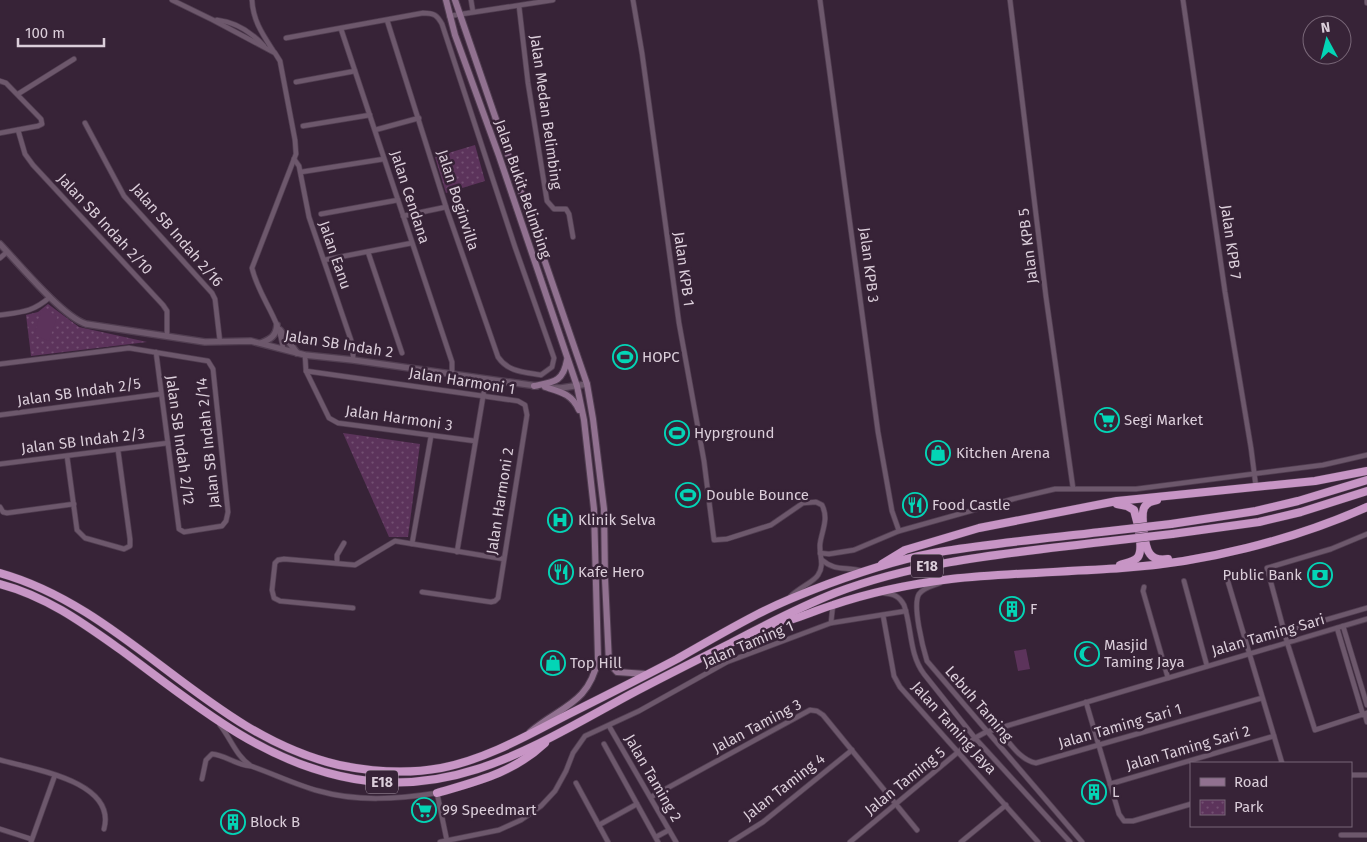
<svg xmlns="http://www.w3.org/2000/svg" width="1367" height="842" font-family="'Fira Sans',sans-serif">
  <defs>
    <pattern id="park-dots" width="8" height="8" patternUnits="userSpaceOnUse" patternTransform="scale(1.25)"><rect width="8" height="8" fill="#5c335b"/><path d="M2 2h.1M6 6h.1" fill="none" stroke="#734f72" stroke-width="1.8" stroke-linecap="round"/></pattern>
  </defs>
  <rect width="100%" height="100%" fill="#372337"/>
  <g fill="url(#park-dots)">
    <polygon points="475,145 485,181 446,193 435,157"/>
    <polygon points="48,304 79,327 147,342 31,356 26,315 38,312"/>
    <polygon points="343,433 420,444 408,537 389,537"/>
  </g>
  <g fill="#5c335b">
    <polygon points="45,308 57,317 49,341 34,335 41,312"/>
    <polygon points="1026,649 1030,669 1018,671 1014,651"/>
  </g>
  <g fill="none" stroke-linecap="round" stroke-linejoin="round">
    <defs>
      <g id="minor">
        <path d="M172,0L213,20L275,53L280,61L295,140L296,154L252,268C259,298 280,318 283,349"/>
        <path d="M252,0C253,21 263,35 274,52"/>
        <polyline points="471,0 473,12"/>
        <path d="M633,0L642,53L679,323L704,461L714,540L727,539L771,525L803,503L816,502L822,505C829,519 822,530 820,544C819,555 825,565 818,575C814,582 798,588 790,597"/>
        <polyline points="820,0 878,432 892,511 899,531"/>
        <polyline points="1010,0 1046,297 1073,488"/>
        <polyline points="1183,0 1225,292 1251,448 1256,487"/>
        <polyline points="1367,0 1367,3"/>
        <polyline points="519,6 528,83 547,201 554,209 566,209 569,214 573,237"/>
        <polyline points="449,16 553,0"/>
        <path d="M217,20C236,22 252,33 264,46"/>
        <polyline points="341,29 452,362 452,374"/>
        <path d="M286,38L423,13C434,13 437,15 442,24L515,247L554,358L552,367L541,375C524,372 508,372 498,357L446,207L387,20"/>
        <polyline points="0,81 6,83 41,119 42,124 38,126 0,133"/>
        <polyline points="296,82 355,71"/>
        <polyline points="18,94 74,59"/>
        <polyline points="85,123 124,196 212,293 215,299 220,342"/>
        <polyline points="303,126 370,115"/>
        <polyline points="18,130 25,154 33,165 163,305 167,311 167,336"/>
        <polyline points="375,130 419,118"/>
        <polyline points="294,159 299,166 309,217 353,346 353,360"/>
        <polyline points="301,172 384,159"/>
        <polyline points="321,214 398,200"/>
        <polyline points="403,216 446,207"/>
        <polyline points="368,252 402,353"/>
        <polyline points="0,258 7,252"/>
        <polyline points="324,260 412,243"/>
        <path d="M0,315C22,312 33,312 50,297"/>
        <polyline points="305,355 306,371 329,418 338,423 475,441"/>
        <polyline points="0,364 129,348 208,361 213,369 228,512 226,521 222,526 184,532 179,529 156,352"/>
        <polyline points="306,371 483,396 518,401 525,405 527,415 498,598 495,601 491,602 422,592"/>
        <polyline points="0,415 161,394"/>
        <polyline points="67,456 77,530 85,538 124,549 130,546 130,539 118,450"/>
        <polyline points="0,464 168,443"/>
        <polyline points="0,507 3,512 7,513 74,504"/>
        <polyline points="1367,534 1331,549 1267,568 1287,642 1315,730 1367,713"/>
        <polyline points="412,544 431,436"/>
        <polyline points="457,552 486,379"/>
        <polyline points="820,553 829,554 854,550 899,531 1013,499 1055,489 1136,489 1323,465 1367,455"/>
        <path d="M822,560C836,572 846,566 862,571"/>
        <polyline points="337,563 337,555 344,543"/>
        <polyline points="1226,575 1282,763"/>
        <polyline points="1184,581 1207,666"/>
        <path d="M940,583C933,586 924,587 919,594C912,605 923,648 927,661L1082,842"/>
        <polyline points="1144,587 1143,591 1168,678"/>
        <path d="M883,593C894,594 899,596 904,605C912,628 909,654 924,674L975,738L1070,842"/>
        <polyline points="353,608 280,601 274,598 272,590 275,563 278,560 284,559 355,565 395,541 504,559"/>
        <polyline points="883,615 894,676 900,687 1038,842"/>
        <polyline points="831,623 833,604"/>
        <polyline points="1343,626 1367,705"/>
        <polyline points="1337,628 1363,715"/>
        <polyline points="1284,632 1367,608"/>
        <polyline points="1086,702 1119,814 1124,821 1133,821 1191,804"/>
        <polyline points="1365,714 1367,722"/>
        <path d="M220,725C231,739 236,756 251,766C274,774 296,785 319,791C357,802 398,799 437,793L447,841"/>
        <polyline points="609,726 676,842"/>
        <path d="M997,728C1008,740 1019,760 1036,763L1262,698"/>
        <polyline points="604,744 658,842"/>
        <path d="M0,760C32,769 117,781 104,829"/>
        <polyline points="1351,775 1367,775"/>
        <path d="M202,779L206,760L212,754C225,755 236,765 250,766"/>
        <polyline points="576,783 608,842"/>
        <polyline points="1110,784 1274,736"/>
        <polyline points="651,797 810,710 817,711 823,715 917,830"/>
        <polyline points="599,825 637,804"/>
        <polyline points="0,829 31,839"/>
        <polyline points="1341,835 1367,835"/>
        <polyline points="656,837 669,830"/>
        <polyline points="31,842 55,775"/>
        <polyline points="440,842 499,830 521,820 541,806 555,791 566,771 573,753 585,736 639,711 727,662 831,623 906,611"/>
        <polyline points="731,842 763,822 852,750"/>
        <polyline points="850,842 975,738 986,732 1367,619"/>
        <polyline points="961,842 1006,805"/>
      </g>
      <g id="tertiary">
        <path d="M0,244C19,264 63,317 86,324L205,342L251,341L305,355L353,360L537,386"/>
        <polyline points="280,330 297,353"/>
        <path d="M261,343C271,339 276,336 277,325"/>
        <polyline points="552,388 561,388 587,384"/>
      </g>
      <g id="secondary">
        <path d="M446,0L455,35L499,156L577,386L584,420L594,509L598,659C589,704 561,706 530,732"/>
        <polyline points="455,0 587,384 593,419 604,509 605,579 609,663 617,672 646,674"/>
        <path d="M534,386C554,382 563,382 567,360"/>
        <path d="M545,387C561,392 572,394 579,410"/>
      </g>
      <g id="motorway">
        <path d="M1157,500C1152,501 1147,502 1144,508C1141,515 1144,547 1150,554C1154,560 1161,560 1168,559"/>
        <path d="M1117,504L1127,506L1134,510C1137,520 1144,548 1138,557C1134,562 1126,563 1120,565"/>
        <polyline points="1171,524 1256,511 1298,501 1367,480"/>
        <polyline points="1172,534 1259,522 1301,512 1367,491"/>
        <polyline points="882,564 905,550 979,528 1117,501 1315,481 1367,471"/>
        <path d="M0,573C128,609 208,735 339,765C373,772 408,774 441,768C487,759 528,735 569,714C605,696 641,678 677,659C703,644 729,629 756,615C779,603 804,593 828,584C866,570 905,557 945,551C996,543 1049,538 1101,532"/>
        <path d="M0,584C46,596 83,623 121,650C189,700 255,757 340,776C451,802 535,746 629,695C663,677 697,660 731,643C765,625 800,607 835,593C921,560 1012,553 1102,542"/>
        <path d="M775,624C796,620 813,611 833,605C871,592 911,584 951,579C1007,573 1065,572 1122,568C1202,563 1293,540 1367,507"/>
        <path d="M437,793C478,781 513,773 545,743"/>
      </g>
    </defs>
    <use href="#minor" stroke="#513e51" stroke-width="6"/>
    <use href="#tertiary" stroke="#513e51" stroke-width="8"/>
    <use href="#secondary" stroke="#513e51" stroke-width="8"/>
    <use href="#motorway" stroke="#513e51" stroke-width="9"/>
    <use href="#minor" stroke="#6d586c" stroke-width="4.5"/>
    <use href="#tertiary" stroke="#6d586c" stroke-width="5.5"/>
    <use href="#secondary" stroke="#917190" stroke-width="6"/>
    <use href="#motorway" stroke="#c795c5" stroke-width="8"/>
    <defs>
      <g id="motorway-bridge">
        <polyline points="1101,532 1171,524"/>
        <polyline points="1102,542 1172,534"/>
      </g>
    </defs>
    <use href="#motorway-bridge" stroke="#513e51" stroke-width="9" stroke-linecap="butt"/>
    <use href="#motorway-bridge" stroke="#c795c5" stroke-width="8"/>
  </g>
  <defs>
    <symbol id="stadium-ring" viewBox="-11 -11 22 22"><circle r="9.5" fill="#372337" stroke="#03d5b6" stroke-width="1.5"/><path d="M0-5a6.5 5 0 1 0 0 10a6.5 5 0 1 0 0-10ZM-3.5-1.8h7v3.6h-7Z" fill="#03d5b6"/></symbol>
    <symbol id="supermarket-ring" viewBox="-11 -11 22 22"><circle r="9.5" fill="#372337" stroke="#03d5b6" stroke-width="1.5"/><path d="M-6-5.5h2.5l.6 2H6L4.5 2H-2.5L-4.4-4H-6ZM-1.5 3.2a1.3 1.3 0 1 0 .1 0ZM3 3.2a1.3 1.3 0 1 0 .1 0Z" fill="#03d5b6"/></symbol>
    <symbol id="shop-ring" viewBox="-11 -11 22 22"><circle r="9.5" fill="#372337" stroke="#03d5b6" stroke-width="1.5"/><path d="M-5-2.5h2.3a2.7 3.5 0 0 1 5.4 0H5L5.5 6h-11ZM-1.5-2.5h3a1.5 2.3 0 0 0-3 0Z" fill="#03d5b6"/></symbol>
    <symbol id="restaurant-ring" viewBox="-11 -11 22 22"><circle r="9.5" fill="#372337" stroke="#03d5b6" stroke-width="1.5"/><path d="M-5-6h1v4h1v-4h1v4h1v-4h1v5L-1.5 .5V6h-2V.5L-5-1ZM5-6V6H3V1.5H1.5Q1.5-4 5-6Z" fill="#03d5b6"/></symbol>
    <symbol id="hospital-ring" viewBox="-11 -11 22 22"><circle r="9.5" fill="#372337" stroke="#03d5b6" stroke-width="1.5"/><path d="M-5-5h3v3.5h4V-5h3V5h-3V1.5h-4V5h-3Z" fill="#03d5b6"/></symbol>
    <symbol id="bank-ring" viewBox="-11 -11 22 22"><circle r="9.5" fill="#372337" stroke="#03d5b6" stroke-width="1.5"/><path d="M-6-4H6V4H-6ZM0-2.3a2.3 2.3 0 1 0 0 4.6a2.3 2.3 0 1 0 0-4.6Z" fill="#03d5b6"/></symbol>
    <symbol id="building-ring" viewBox="-11 -11 22 22"><circle r="9.5" fill="#372337" stroke="#03d5b6" stroke-width="1.5"/><path d="M-4-6H4V6H1V3H-1V6H-4ZM-2.5-4.3h1.7v1.8h-1.7ZM.8-4.3h1.7v1.8H.8ZM-2.5-1h1.7V.8h-1.7ZM.8-1h1.7V.8H.8Z" fill="#03d5b6"/></symbol>
    <symbol id="mosque-ring" viewBox="-11 -11 22 22"><circle r="9.5" fill="#372337" stroke="#03d5b6" stroke-width="1.5"/><path d="M3.5-4.9A6 6 0 1 0 3.5 4.9A5 5 0 1 1 3.5-4.9Z" fill="#03d5b6"/></symbol>
  </defs>
  <g fill-rule="evenodd">
    <use href="#stadium-ring" x="611" y="343" width="28" height="28"/>
    <use href="#supermarket-ring" x="1093" y="406" width="28" height="28"/>
    <use href="#stadium-ring" x="663" y="419" width="28" height="28"/>
    <use href="#shop-ring" x="924" y="439" width="28" height="28"/>
    <use href="#stadium-ring" x="674" y="481" width="28" height="28"/>
    <use href="#restaurant-ring" x="901" y="491" width="28" height="28"/>
    <use href="#hospital-ring" x="546" y="506" width="28" height="28"/>
    <use href="#restaurant-ring" x="547" y="558" width="28" height="28"/>
    <use href="#bank-ring" x="1306" y="561" width="28" height="28"/>
    <use href="#building-ring" x="998" y="595" width="28" height="28"/>
    <use href="#mosque-ring" x="1073" y="640" width="28" height="28"/>
    <use href="#shop-ring" x="539" y="649" width="28" height="28"/>
    <use href="#building-ring" x="1080" y="778" width="28" height="28"/>
    <use href="#supermarket-ring" x="410" y="796" width="28" height="28"/>
    <use href="#building-ring" x="219" y="808" width="28" height="28"/>
  </g>
  <g text-anchor="middle" dominant-baseline="central" stroke-width="5" stroke-linejoin="round" paint-order="stroke">
    <g fill="#372337" stroke="#aa9ba9" stroke-width="1">
      <rect x="911" y="554.5" width="32" height="23" rx="4"/>
      <rect x="366" y="770.5" width="32" height="23" rx="4"/>
    </g>
    <g font-size="14" font-weight="bold" fill="#dbceda">
      <text x="927" y="566">E18</text>
      <text x="382" y="782">E18</text>
    </g>
    <g font-size="15" fill="#dbceda" stroke="#372337">
      <text transform="translate(546 112) rotate(82)">Jalan Medan Belimbing</text>
      <text transform="translate(523 189) rotate(71)">Jalan Bukit Belimbing</text>
      <text transform="translate(410 197) rotate(72)">Jalan Cendana</text>
      <text transform="translate(458 200) rotate(72)">Jalan Boginvilla</text>
      <text transform="translate(105 224) rotate(47)">Jalan SB Indah 2/10</text>
      <text transform="translate(177 235) rotate(49)">Jalan SB Indah 2/16</text>
      <text transform="translate(1231 242) rotate(82)">Jalan KPB 7</text>
      <text transform="translate(1028 246) rotate(-97)">Jalan KPB 5</text>
      <text transform="translate(335 255) rotate(71)">Jalan Eanu</text>
      <text transform="translate(869 265) rotate(83)">Jalan KPB 3</text>
      <text transform="translate(684 269) rotate(82)">Jalan KPB 1</text>
      <text transform="translate(339 344) rotate(9)">Jalan SB Indah 2</text>
      <text transform="translate(462 381) rotate(9)">Jalan Harmoni 1</text>
      <text transform="translate(79 392) rotate(-8)">Jalan SB Indah 2/5</text>
      <text transform="translate(399 418) rotate(8)">Jalan Harmoni 3</text>
      <text transform="translate(180 440) rotate(82)">Jalan SB Indah 2/12</text>
      <text transform="translate(83 441) rotate(-7)">Jalan SB Indah 2/3</text>
      <text transform="translate(208 443) rotate(-96)">Jalan SB Indah 2/14</text>
      <text transform="translate(500 501) rotate(-81)">Jalan Harmoni 2</text>
      <text transform="translate(1268 635) rotate(-16)">Jalan Taming Sari</text>
      <text transform="translate(748 644) rotate(-23)">Jalan Taming 1</text>
      <text transform="translate(979 704) rotate(49)">Lebuh Taming</text>
      <text transform="translate(757 726) rotate(-28)">Jalan Taming 3</text>
      <text transform="translate(1120 726) rotate(-16)">Jalan Taming Sari 1</text>
      <text transform="translate(954 728) rotate(48)">Jalan Taming Jaya</text>
      <text transform="translate(1188 748) rotate(-16)">Jalan Taming Sari 2</text>
      <text transform="translate(653 778) rotate(60)">Jalan Taming 2</text>
      <text transform="translate(905 781) rotate(-39)">Jalan Taming 5</text>
      <text transform="translate(784 787) rotate(-38)">Jalan Taming 4</text>
    </g>
    <g font-size="15" fill="#dbceda" stroke="#372337" text-anchor="start">
      <text x="642" y="357">HOPC</text>
      <text x="1124" y="420">Segi Market</text>
      <text x="694" y="433">Hyprground</text>
      <text x="956" y="453">Kitchen Arena</text>
      <text x="706" y="495">Double Bounce</text>
      <text x="932" y="505">Food Castle</text>
      <text x="578" y="520">Klinik Selva</text>
      <text x="578" y="572">Kafe Hero</text>
      <text x="1302" y="575" text-anchor="end">Public Bank</text>
      <text x="1030" y="609">F</text>
      <text x="1104" y="645">Masjid<tspan x="1104" dy="17">Taming Jaya</tspan></text>
      <text x="570" y="663">Top Hill</text>
      <text x="1112" y="792">L</text>
      <text x="442" y="810">99 Speedmart</text>
      <text x="250" y="822">Block B</text>
    </g>
  </g>
  <rect x="1190" y="762" width="162" height="65" fill="#372337" stroke="#796778"/>
  <rect x="1200" y="778" width="25" height="8" fill="#917190" stroke="#796778"/>
  <text x="1234" y="787" font-size="15" fill="#dbceda">Road</text>
  <rect x="1200" y="800" width="25" height="15" fill="url(#park-dots)" stroke="#796778"/>
  <text x="1234" y="812" font-size="15" fill="#dbceda">Park</text>
  <g transform="translate(1327 40) rotate(353)"><circle r="24" fill="#372337" stroke="#796778"/>
  <path d="M0-4L9 19L0 12L-9 19Z" fill="#03d5b6"/>
  <text y="-8" font-size="14" font-weight="bold" text-anchor="middle" fill="#dbceda">N</text>
  </g>
  <path d="M18 38v8h86v-8" fill="none" stroke="#dbceda" stroke-width="2.5"/>
  <text x="25" y="38" font-size="15" fill="#dbceda" stroke="#372337" stroke-width="4" paint-order="stroke">100 m</text>
</svg>
